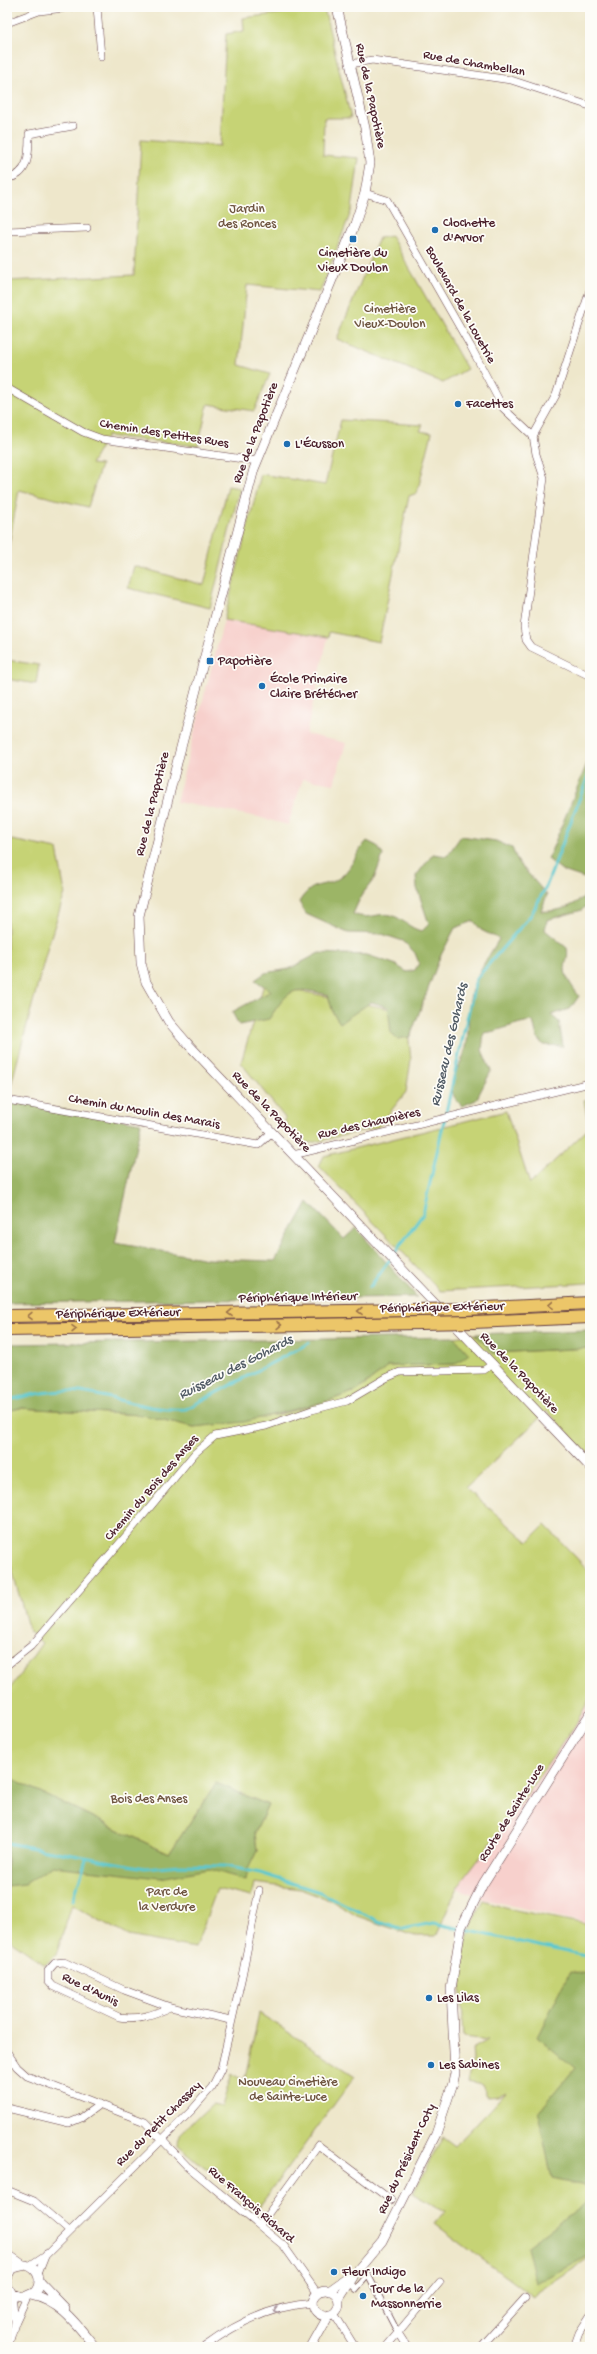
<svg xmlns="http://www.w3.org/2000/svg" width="597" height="2354" font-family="'Gochi Hand',sans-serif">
  <rect width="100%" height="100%" fill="#fdfcf7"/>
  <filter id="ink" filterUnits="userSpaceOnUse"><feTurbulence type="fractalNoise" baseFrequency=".025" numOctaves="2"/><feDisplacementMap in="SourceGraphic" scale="8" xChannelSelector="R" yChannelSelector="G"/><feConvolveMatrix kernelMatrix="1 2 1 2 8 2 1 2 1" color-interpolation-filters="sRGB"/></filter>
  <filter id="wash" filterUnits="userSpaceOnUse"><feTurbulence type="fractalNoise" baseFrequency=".012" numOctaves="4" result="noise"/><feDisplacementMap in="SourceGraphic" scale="16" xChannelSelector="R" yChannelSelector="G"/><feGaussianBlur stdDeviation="0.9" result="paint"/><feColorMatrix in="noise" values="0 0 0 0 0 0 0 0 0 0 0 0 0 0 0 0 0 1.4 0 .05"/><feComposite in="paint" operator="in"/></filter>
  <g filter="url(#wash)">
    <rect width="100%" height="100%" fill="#eee7cb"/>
    <g fill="#f7d0cc">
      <polygon points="224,620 328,637 306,734 346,743 334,784 303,779 288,825 258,817 176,802"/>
      <polygon points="590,1698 590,1924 484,1899 457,1888 510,1818 574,1727"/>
    </g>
    <g fill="#c6d375" stroke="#887950">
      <polygon points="324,8 351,118 324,118 323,155 359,158 352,209 320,292 247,285 239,365 270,374 254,411 208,404 198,446 107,436 91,464 101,465 88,507 19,490 7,554 7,281 134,275 141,140 220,146 226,34 244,31 243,18"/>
      <polygon points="391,236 467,369 443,383 337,339 379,238"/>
      <polygon points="341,420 423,425 420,431 432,433 417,493 409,496 379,642 329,632 328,637 224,620 261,474 325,485"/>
      <polygon points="228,486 240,488 210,608 128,588 134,566 204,585"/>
      <polygon points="7,660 39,665 36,684 7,679"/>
      <polygon points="7,839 57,849 65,893 48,946 7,1100"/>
      <polygon points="264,984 406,1012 411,1060 406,1092 378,1127 311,1143 302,1142 285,1122 285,1118 241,1063"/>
      <polygon points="590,1099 590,1283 440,1291 319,1166 324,1156 506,1111 530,1184 589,1128 584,1100"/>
      <polygon points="475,1334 493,1353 590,1348 590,1456 547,1411 466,1488 528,1542 545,1525 590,1572 590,1698 574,1727 510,1818 457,1888 436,1936 414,1936 357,1916 332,1901 300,1889 254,1883 251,1897 217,1889 195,1948 128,1936 72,1905 56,1955 45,1965 7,1938 7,1836 88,1853 210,1858 257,1851 255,1833 268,1805 216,1783 169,1854 7,1776 7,1693 42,1643 29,1631 10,1562 7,1562 7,1411 20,1408 142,1415 194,1427 281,1414 328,1401 358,1390 389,1366 455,1364 468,1354 454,1337"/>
      <path d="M484,1901L505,1908L590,1925V2257L538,2292L534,2298L435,2224L445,2212L413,2193L443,2137L455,2146L506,2092L498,2096L487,2097L482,2085L467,2082L473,2060L472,2049L488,2040L463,2037C460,1988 457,1944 484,1901Z"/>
      <polygon points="259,2013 355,2076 256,2211 220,2180 222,2173 216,2167 208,2170 178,2145 179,2135 212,2104 222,2106 232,2073 244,2082"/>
    </g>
    <g fill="#9cb566" stroke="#736a48">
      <polygon points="590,756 590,880 563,871 548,859"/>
      <path d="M461,836L496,841L512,848L518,862L547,895L541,911C557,913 585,904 590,886V902L582,910L547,920L545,930L567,948C569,959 565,962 565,970C566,979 574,989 579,996L570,1009L551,1015L559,1022L563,1046L543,1045L537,1037L533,1021C515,1022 502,1031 484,1033L482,1050L491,1071L476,1100L462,1106C457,1101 452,1096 452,1088C452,1076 459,1067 463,1057C473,1033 464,1008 474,984C480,968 491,953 499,939L481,930L474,921L455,928L440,957L410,1037L397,1039L391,1033L388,1007L371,1002L340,1023L333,1013L328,995C292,986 290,988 269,1019L239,1025L232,1012L271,991L255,980L265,973L289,969L319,953L367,955L394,964L407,972L415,970L419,963L415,953L403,941L382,934L348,933L306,914L299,902C314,878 324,890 342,876C354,865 356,852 367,841L377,846L383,855L374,879L361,896L353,914C370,921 377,912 391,915C402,918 410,929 422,931L429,924L417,888L416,876L433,854L447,856Z"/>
      <polygon points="7,1100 141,1123 115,1243 208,1259 275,1261 308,1202 344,1239 356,1228 417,1297 7,1303"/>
      <polygon points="590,1330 590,1348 493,1353 475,1334"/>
      <polygon points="454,1337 469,1354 455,1364 389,1366 358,1390 328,1401 244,1422 194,1427 142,1415 20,1408 7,1411 7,1344"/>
      <polygon points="7,1776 169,1854 216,1783 268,1805 255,1833 257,1851 248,1869 246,1880 208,1869 160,1878 52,1866 25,1884 7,1886"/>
      <polygon points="570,1972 590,1974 590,2187 552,2179 538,2113 575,2068 537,2037"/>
      <polygon points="590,2200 590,2255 536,2283 527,2246"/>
    </g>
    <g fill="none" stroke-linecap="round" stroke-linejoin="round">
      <g stroke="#5bc8cf" stroke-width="3">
        <polyline points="370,1287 423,1214 476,979 531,915 546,887 590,771"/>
        <path d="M7,1400C28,1396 49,1390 71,1391C110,1394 147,1412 186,1409L309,1343"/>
        <polyline points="7,1843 145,1868 180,1865 225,1866 260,1873 320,1892 378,1921 403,1929 433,1923 590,1957"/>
        <polyline points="79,1882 86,1859"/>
        <polyline points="73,1900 78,1885"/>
      </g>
    </g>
  </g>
  <g filter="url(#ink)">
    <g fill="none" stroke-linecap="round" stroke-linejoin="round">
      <defs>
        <polyline id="pedestrian" points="350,2283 356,2289 368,2275 398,2333"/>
        <g id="minor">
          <polyline points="97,7 101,57"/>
          <polyline points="7,23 39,11 73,7"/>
          <polyline points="351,64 372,60 511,80 590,106"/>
          <path d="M7,178C30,176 29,151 29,134L73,126"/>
          <polyline points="365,193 387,200 471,347 503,408 533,436"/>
          <polyline points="7,231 87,228"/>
          <polyline points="7,388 83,432 102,439 257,461"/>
          <polyline points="533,436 536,454 544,478 524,627 526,640 531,647 590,676"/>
          <polyline points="533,436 556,395 590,290"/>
          <polyline points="7,1100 258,1145 272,1132"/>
          <polyline points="293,1155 590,1083"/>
          <polyline points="7,1665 31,1646 131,1530 195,1453 215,1436 266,1426 312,1410 347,1401 386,1378 400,1372 484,1370 493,1364"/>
          <path d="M170,2007C153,2015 137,2020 119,2017L53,1986L48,1980V1971L55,1963L64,1962L124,1990L170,2007L231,2020"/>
          <polyline points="7,2052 17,2067 27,2076 145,2122 187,2166 284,2246 318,2294"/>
          <polyline points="7,2108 69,2123 81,2118 100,2104"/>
          <polyline points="7,2190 34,2201 69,2231"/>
          <polyline points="260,2225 318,2145 391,2200"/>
          <polyline points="29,2266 47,2254 192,2110 212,2087 221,2069 242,1976 259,1890"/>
          <polyline points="38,2274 46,2254"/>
          <polyline points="12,2294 15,2323"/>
          <polyline points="334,2313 355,2347"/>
          <polyline points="398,2333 407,2347"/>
          <polyline points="8,2347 15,2323 27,2297"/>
          <path d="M204,2347C235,2324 274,2305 314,2303"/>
          <polyline points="386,2347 440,2282"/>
          <polyline points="481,2347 525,2298"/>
          <polyline points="574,2347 579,2333 590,2316"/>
        </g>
        <g id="tertiary">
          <polyline points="337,7 365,128 370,163 365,193 355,224 254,469 179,755 139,916 141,963 146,982 169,1022 187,1043 590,1467"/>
          <polyline points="7,2254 23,2265"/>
          <path d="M7,2277L12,2268L26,2265C39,2269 43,2282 35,2292L24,2297L12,2294L7,2285"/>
          <polyline points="39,2281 65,2308"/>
          <circle cx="326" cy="2303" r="13"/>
          <polyline points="329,2291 356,2272 382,2241 436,2134 453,2083 455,2073 451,1989 461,1928 483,1884 590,1714"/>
          <path d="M31,2295C61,2301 77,2325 95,2347"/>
          <polyline points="339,2299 353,2277"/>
          <polyline points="311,2347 329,2315"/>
        </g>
        <g id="trunk">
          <polyline points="466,1309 590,1303"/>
          <polyline points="7,1316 413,1310"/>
          <polyline points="473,1322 590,1317"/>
          <polyline points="7,1330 420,1323"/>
        </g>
      </defs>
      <use href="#pedestrian" stroke="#633d43" stroke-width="7"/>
      <use href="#minor" stroke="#633d43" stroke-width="8"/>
      <use href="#tertiary" stroke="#633d43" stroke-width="10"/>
      <use href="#trunk" stroke="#633d43" stroke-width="14"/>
      <use href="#pedestrian" stroke="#fff" stroke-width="5.5"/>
      <use href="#minor" stroke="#fff" stroke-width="7"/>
      <use href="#tertiary" stroke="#fff" stroke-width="9"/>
      <use href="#trunk" stroke="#ecc669" stroke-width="12"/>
      <defs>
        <g id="trunk-bridge">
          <polyline points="413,1310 466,1309"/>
          <polyline points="420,1323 473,1322"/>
        </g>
      </defs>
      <use href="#trunk-bridge" stroke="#633d43" stroke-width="14" stroke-linecap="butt"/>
      <use href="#trunk-bridge" stroke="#ecc669" stroke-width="12"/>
    </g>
    <defs><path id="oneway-chevron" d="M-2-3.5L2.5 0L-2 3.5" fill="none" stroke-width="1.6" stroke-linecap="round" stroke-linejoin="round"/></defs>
    <g stroke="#9b724a">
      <use href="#oneway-chevron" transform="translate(551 1305) rotate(177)"/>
      <use href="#oneway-chevron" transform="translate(360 1311) rotate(179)"/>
      <use href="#oneway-chevron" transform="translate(230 1313) rotate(179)"/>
      <use href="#oneway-chevron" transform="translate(30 1316) rotate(179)"/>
      <use href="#oneway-chevron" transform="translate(279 1325) rotate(-1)"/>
      <use href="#oneway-chevron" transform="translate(74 1329) rotate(-1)"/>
    </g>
    <use stroke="#ae9aa0" href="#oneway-chevron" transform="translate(276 2311) rotate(164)"/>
  </g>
  <g fill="#1f6fb2" stroke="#fdfcf7" stroke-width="1.5">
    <circle cx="435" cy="230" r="4"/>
    <rect x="349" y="235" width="8" height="8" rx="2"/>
    <circle cx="458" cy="404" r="4"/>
    <circle cx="287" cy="444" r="4"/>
    <rect x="206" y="657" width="8" height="8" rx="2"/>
    <circle cx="262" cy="686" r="4"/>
    <circle cx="429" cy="1998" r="4"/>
    <circle cx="431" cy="2065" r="4"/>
    <circle cx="334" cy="2272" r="4"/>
    <circle cx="363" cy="2296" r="4"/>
  </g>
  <g text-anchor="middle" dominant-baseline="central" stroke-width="3.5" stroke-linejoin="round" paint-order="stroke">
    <g font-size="13" fill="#4a1f2b" stroke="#fdfcf7">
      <text transform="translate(474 64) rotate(10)">Rue de Chambellan</text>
      <text transform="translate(370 96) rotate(78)">Rue de la Papotière</text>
      <text transform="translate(460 305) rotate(61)">Boulevard de la Louetrie</text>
      <text transform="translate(256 433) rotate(-69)">Rue de la Papotière</text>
      <text transform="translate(164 434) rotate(9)">Chemin des Petites Rues</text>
      <text transform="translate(153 804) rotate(-76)">Rue de la Papotière</text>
      <text transform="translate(144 1112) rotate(10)">Chemin du Moulin des Marais</text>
      <text transform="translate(271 1112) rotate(46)">Rue de la Papotière</text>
      <text transform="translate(369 1124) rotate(-13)">Rue des Chaupières</text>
      <text transform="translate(298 1298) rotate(-1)">Périphérique Intérieur</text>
      <text transform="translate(442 1308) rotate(-1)">Périphérique Extérieur</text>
      <text transform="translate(118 1314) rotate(-1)">Périphérique Extérieur</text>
      <text transform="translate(519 1373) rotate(46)">Rue de la Papotière</text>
      <text transform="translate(152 1488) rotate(-49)">Chemin du Bois des Anses</text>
      <text transform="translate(512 1813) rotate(-58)">Route de Sainte-Luce</text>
      <text transform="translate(90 1990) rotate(26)">Rue d'Aunis</text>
      <text transform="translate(159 2124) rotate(-45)">Rue du Petit Chassay</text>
      <text transform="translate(407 2159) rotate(-65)">Rue du Président Coty</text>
      <text transform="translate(251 2205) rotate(41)">Rue François Richard</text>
    </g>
    <g font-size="13" fill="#6f5541" stroke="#fdfcf7">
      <text x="247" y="209">Jardin<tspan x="247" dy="15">des Ronces</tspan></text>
      <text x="390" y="309">Cimetière<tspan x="390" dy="15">Vieux-Doulon</tspan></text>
      <text x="149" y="1799">Bois des Anses</text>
      <text x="167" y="1892">Parc de<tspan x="167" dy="15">la Verdure</tspan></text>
      <text x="288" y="2082">Nouveau cimetière<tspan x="288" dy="15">de Sainte-Luce</tspan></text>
    </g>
    <g font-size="13" fill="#4a1f2b" stroke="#fdfcf7" text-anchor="start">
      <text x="443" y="223">Clochette<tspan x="443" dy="15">d'Arvor</tspan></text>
      <text x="353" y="253" text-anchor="middle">Cimetière du<tspan x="353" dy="15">Vieux Doulon</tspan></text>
      <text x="466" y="404">Facettes</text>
      <text x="295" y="444">L'Écusson</text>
      <text x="218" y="661">Papotière</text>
      <text x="270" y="679">École Primaire<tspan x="270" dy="15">Claire Brétécher</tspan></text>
      <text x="437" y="1998">Les Lilas</text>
      <text x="439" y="2065">Les Sabines</text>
      <text x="342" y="2272">Fleur Indigo</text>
      <text x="371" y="2289">Tour de la<tspan x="371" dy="15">Massonnerrie</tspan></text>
    </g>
    <g font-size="14" font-style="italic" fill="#505a64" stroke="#fdfcf7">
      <text transform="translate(450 1045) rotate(-77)">Ruisseau des Gohards</text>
      <text transform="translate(236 1368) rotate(-27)">Ruisseau des Gohards</text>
    </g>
  </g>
  <rect width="597" height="2354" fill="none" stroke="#fdfcf7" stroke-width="24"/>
</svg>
